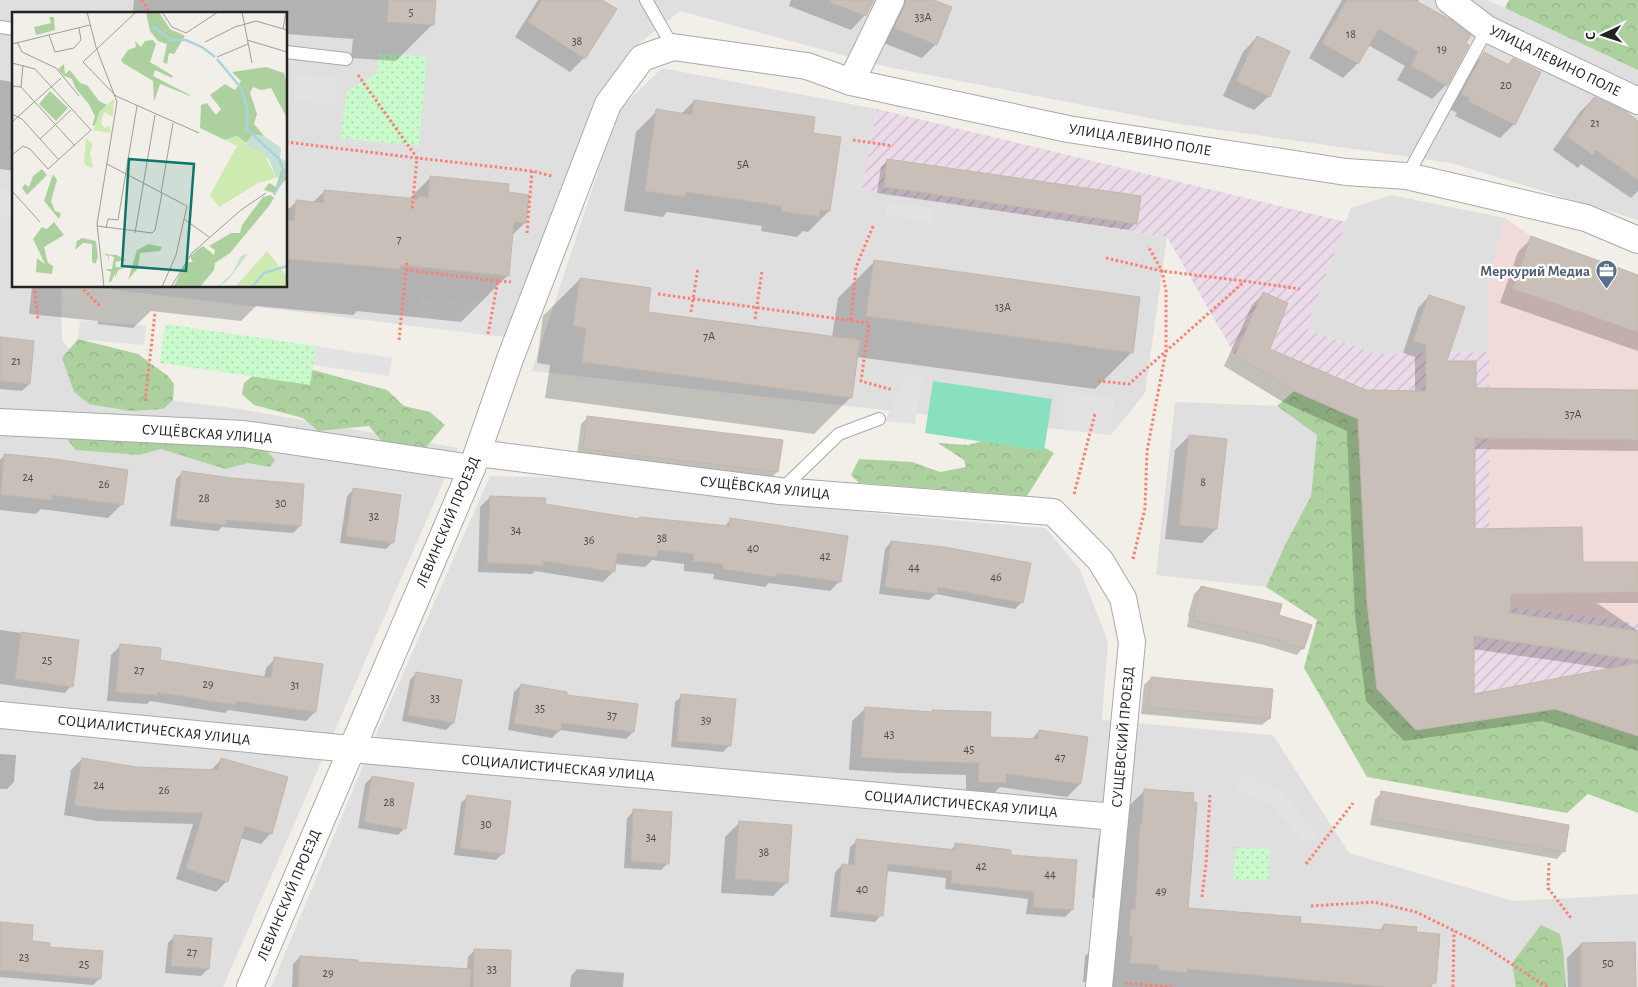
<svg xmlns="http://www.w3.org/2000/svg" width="1638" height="987" font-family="'Alegreya Sans',sans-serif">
  <defs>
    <pattern id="industrial-furrows" width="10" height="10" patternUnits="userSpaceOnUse" patternTransform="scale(1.25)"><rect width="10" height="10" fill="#ebdbe8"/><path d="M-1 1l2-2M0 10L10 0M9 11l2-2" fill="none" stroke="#c9bcc7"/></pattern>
    <pattern id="forest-crowns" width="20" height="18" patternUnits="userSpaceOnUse" patternTransform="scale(1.25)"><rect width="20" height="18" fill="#add19e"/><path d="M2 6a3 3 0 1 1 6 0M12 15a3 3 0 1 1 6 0" fill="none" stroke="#95b388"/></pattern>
    <pattern id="park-dots" width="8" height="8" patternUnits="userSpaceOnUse" patternTransform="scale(1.25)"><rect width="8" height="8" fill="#c8facc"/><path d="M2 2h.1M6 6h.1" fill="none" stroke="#acd6af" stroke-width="1.8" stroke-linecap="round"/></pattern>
  </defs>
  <rect width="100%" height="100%" fill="#f2efe9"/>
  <g fill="#e0dfdf">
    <polygon points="0,0 1488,0 1638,70 1638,220 1451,163 1180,124 883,66 680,11 636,46 576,156 506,337 83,286 286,286 286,14 14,14 14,286 61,286 62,340 103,392 240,409 458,448 223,987 0,987"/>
    <polygon points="662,68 877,109 862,190 1167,237 1145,393 1111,435 532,371 618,111"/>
    <polygon points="1391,195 1505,218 1488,284 1489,352 1377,354 1314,332 1305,326 1351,208"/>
    <polygon points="1175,402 1277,406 1317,435 1311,496 1285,545 1266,587 1156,575"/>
    <polygon points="490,476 574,478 891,515 1046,528 1080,570 1108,642 1102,720 1273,735 1349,853 1513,901 1638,894 1638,987 271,987 374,739"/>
  </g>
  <polygon fill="#f2dad9" points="1505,218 1531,236 1638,275 1638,623 1490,604 1488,284"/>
  <polygon fill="url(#industrial-furrows)" points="877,109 1346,222 1306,327 1314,332 1377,354 1489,352 1490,604 1638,623 1638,736 1555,709 1416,730 1377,689 1367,603 1358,419 1294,391 1235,355 1167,237 862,190"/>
  <g fill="url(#forest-crowns)">
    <polygon points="1509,0 1638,0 1638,70 1505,8"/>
    <polygon points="78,339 138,354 168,376 174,384 173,400 163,409 130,411 89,404 74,392 62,358"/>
    <polygon points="260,370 287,375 313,370 387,390 404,406 430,412 445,425 415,460 385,445 369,426 318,431 303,418 254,405 242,394 244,383"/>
    <polygon points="1294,391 1358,419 1367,603 1377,689 1416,730 1555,709 1638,736 1638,813 1588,794 1567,813 1367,777 1304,668 1317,620 1266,587 1285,545 1311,496 1317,435 1277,406"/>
    <polygon points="194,435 265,449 275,460 270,467 248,463 225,469 161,449 139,455 76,450 66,438"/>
    <polygon points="1004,435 1027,438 1054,453 1027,496 859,483 851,475 859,459 912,462 940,472 966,467 964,460 938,443 968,445"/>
    <polygon points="1541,925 1560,934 1563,949 1566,987 1516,987 1512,963"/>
  </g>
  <g fill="url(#park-dots)">
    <polygon points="379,53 427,57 419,146 340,138 347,91 377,74"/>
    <polygon points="165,324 316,346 310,385 160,363"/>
    <polygon points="1236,847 1270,849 1268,881 1233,879"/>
  </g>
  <polygon fill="#88e0be" points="933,381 1052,399 1044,451 925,433"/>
  <g fill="#e2e2e2">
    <polygon points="296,75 337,77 335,104 294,101"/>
    <polygon points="0,190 14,191 14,218 0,217"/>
    <polygon points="887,202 935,209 933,223 885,216"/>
    <polygon points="420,296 496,306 492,336 416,325"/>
    <polygon points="80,320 146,326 144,345 78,339"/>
    <polygon points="316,346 392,358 389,376 313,365"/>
    <polygon points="905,376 923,378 915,424 885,421"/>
    <polygon points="1066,392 1115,398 1111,435 1063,430"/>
    <polygon points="1244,773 1282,792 1319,837 1305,844 1271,805 1236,789"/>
  </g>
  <g fill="#0003" fill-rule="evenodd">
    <polygon points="134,0 434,0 432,25 396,61 351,58 353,39 286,34 286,14 133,14"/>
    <polygon points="538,0 600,0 584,58 570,72 515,37"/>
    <polygon points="791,0 873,0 865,15 851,30 789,6"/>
    <polygon points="883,0 931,0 936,44 922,58 881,42"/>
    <polygon points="1342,0 1419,0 1417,3 1446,85 1432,99 1397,80 1405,66 1368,45 1357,64 1343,78 1309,58"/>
    <polygon points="1257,37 1269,96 1254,110 1223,96 1243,52"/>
    <polygon points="1484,54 1507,65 1513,59 1514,124 1500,138 1455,116 1457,113 1448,108 1470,68"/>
    <polygon points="0,80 14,82 14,171 0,169"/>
    <polygon points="1594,98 1638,122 1638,191 1631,198 1581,164 1578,168 1553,150 1580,112"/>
    <polygon points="694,101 812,134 829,211 808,232 803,231 797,237 761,231 762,226 667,212 663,217 624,211 636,132 657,111 681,114"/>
    <polygon points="888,160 1136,223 1129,230 877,193 881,167"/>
    <polygon points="431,177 507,194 525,223 511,236 508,275 461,322 357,311 353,315 256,306 241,321 151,311 133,328 97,324 98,321 29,314 32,286 286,286 286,208 290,208 296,202 312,203 325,191 408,200"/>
    <polygon points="1532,238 1638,276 1638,351 1500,303 1518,252"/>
    <polygon points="875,261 1132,352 1095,389 857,357 851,397 814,434 545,398 550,365 537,363 543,316 580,279 647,313 832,337 838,298"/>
    <path d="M1263,294L1269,350L1366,391L1415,392V357L1403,353L1418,308L1429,296L1446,362L1474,389L1638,392V451L1474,449V530L1582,564L1638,563V603H1597L1638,631V751L1542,721L1404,741L1366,701L1355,616L1347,431L1283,402L1224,366L1252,305ZM1473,649L1612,669L1473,695Z"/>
    <polygon points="0,339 29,384 22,391 0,389"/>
    <polygon points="588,417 777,472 770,479 577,455 581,424"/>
    <polygon points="1189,436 1216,529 1202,543 1165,539 1175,450"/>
    <polygon points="4,456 122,504 108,518 41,509 36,514 0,510 0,460"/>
    <polygon points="183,472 253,481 300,526 293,533 222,527 218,531 170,526 176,479"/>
    <polygon points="354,489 393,542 386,549 340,543 347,496"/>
    <polygon points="490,497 639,520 724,527 731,519 840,581 830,591 769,583 765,587 713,579 714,574 684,571 684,564 652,560 645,567 615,564 613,572 603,582 535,571 532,574 478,572 480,507"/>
    <polygon points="891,542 1022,602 1015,609 936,594 929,600 879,594 885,549"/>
    <polygon points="1201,587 1278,616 1303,648 1297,655 1264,645 1187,627 1189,617 1188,616 1194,594"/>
    <polygon points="0,630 78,641 71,686 65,693 0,684"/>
    <polygon points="120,646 159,661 264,678 266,668 275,659 315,712 306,721 228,710 225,713 150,701 147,704 107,701 111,655"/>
    <polygon points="416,673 461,681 453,723 446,730 402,721 410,680"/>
    <polygon points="1151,678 1269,719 1262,725 1141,714 1144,685"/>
    <polygon points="521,685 633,732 626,739 560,730 552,738 508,730 514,692"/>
    <polygon points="682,696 730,745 723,752 671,747 675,702"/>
    <polygon points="866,708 989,738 1031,740 1039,731 1080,784 1067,797 1000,787 992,795 966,795 966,775 899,773 849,770 852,721"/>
    <polygon points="0,754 16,755 14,782 7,789 0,789"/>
    <polygon points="82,759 136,768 210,771 221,760 271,833 261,844 240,838 227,881 216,892 176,879 193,824 97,821 64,815 71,770"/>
    <polygon points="372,777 405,828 398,835 358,828 365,784"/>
    <polygon points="1145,790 1187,909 1299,924 1379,931 1384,925 1415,933 1435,982 1430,987 1087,987 1087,982 1083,982 1085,956 1090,952 1094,898 1092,898 1099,836"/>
    <polygon points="1382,793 1568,826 1563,852 1557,859 1370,825 1375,799"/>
    <polygon points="468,796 503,853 496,860 454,855 461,803"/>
    <polygon points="634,811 668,863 661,870 624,868 627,818"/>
    <polygon points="739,823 787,882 773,896 721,893 725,837"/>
    <polygon points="857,841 950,850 956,845 1009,856 1072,910 1065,917 1026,914 1028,899 945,889 946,878 886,871 881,915 875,922 830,917 835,872 842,865 848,866 850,847"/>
    <polygon points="0,923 31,942 100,978 93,985 0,977"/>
    <polygon points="174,937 208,969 201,976 165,973 168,943"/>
    <polygon points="1581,944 1635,987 1568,987 1567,958"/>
    <polygon points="475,950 509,987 292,987 293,964 300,957 356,963 467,970 468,957"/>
    <polygon points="577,969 624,973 623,987 570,987 571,976"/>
  </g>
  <g fill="#c7bfb8" stroke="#c4b6ab">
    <polygon points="389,0 436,0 434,25 387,22"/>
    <polygon points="542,0 602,0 617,9 585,59 528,22"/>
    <polygon points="830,0 874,0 866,16 829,2"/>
    <polygon points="906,0 934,0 952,7 937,45 894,28 904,7"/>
    <polygon points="1347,0 1414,0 1451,20 1471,35 1466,43 1469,45 1447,86 1411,66 1418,52 1379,29 1358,64 1322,43"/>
    <polygon points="1257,36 1290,51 1270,97 1236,81"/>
    <polygon points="1484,52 1509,65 1513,58 1541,72 1515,125 1468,101 1470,98 1461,94"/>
    <polygon points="1594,97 1625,111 1638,121 1638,180 1596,150 1593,155 1566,136"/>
    <polygon points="694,100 815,117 813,133 841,137 830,211 820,210 819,217 781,211 782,206 686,192 685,197 645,191 656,109 692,115"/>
    <polygon points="887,159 1141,196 1137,224 884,187"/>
    <polygon points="430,176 509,184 508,192 529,195 526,223 514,222 509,276 400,265 400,269 286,259 286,220 294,221 296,200 323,203 324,190 418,199 419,196 428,197"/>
    <polygon points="1531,236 1638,275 1638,332 1513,289"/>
    <polygon points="874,260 1140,297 1133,353 866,316"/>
    <polygon points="580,278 651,288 648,312 860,340 852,398 582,362 586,328 573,326"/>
    <polygon points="1263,292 1288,303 1270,349 1366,390 1426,391 1426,345 1413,341 1429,295 1465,307 1447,361 1476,361 1476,388 1638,390 1638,440 1475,438 1475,529 1582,527 1583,562 1638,562 1638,592 1511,594 1510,613 1638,631 1638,660 1474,636 1474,694 1638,663 1638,736 1555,709 1416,730 1377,689 1367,603 1358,419 1294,391 1235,355"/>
    <polygon points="0,337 34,341 30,384 0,381"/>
    <polygon points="587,416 783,440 778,472 583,449"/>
    <polygon points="1189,435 1227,439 1217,529 1179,525"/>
    <polygon points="4,454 55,459 128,470 123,505 52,495 52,500 1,495"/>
    <polygon points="182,471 231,478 304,484 301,526 226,520 226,525 176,519"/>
    <polygon points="353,488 401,495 394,543 346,536"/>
    <polygon points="490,496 546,498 545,504 639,519 639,517 729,526 730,518 848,536 841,582 777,573 776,577 723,569 723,564 693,561 694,554 658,550 657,557 617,553 615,572 543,561 543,565 487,563"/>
    <polygon points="891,541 944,547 1031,563 1023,603 938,587 937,594 885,587"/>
    <polygon points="1201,586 1282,604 1279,615 1312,625 1304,649 1271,638 1193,620 1195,610 1194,610"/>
    <polygon points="21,632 79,640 73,687 15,679"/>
    <polygon points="120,644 161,648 160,660 271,678 274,657 323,664 316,712 236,701 235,705 158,692 157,695 116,692"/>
    <polygon points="416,672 462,680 454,723 408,715"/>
    <polygon points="1151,677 1273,689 1270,719 1148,707"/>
    <polygon points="521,684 567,692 567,695 638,704 634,732 562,723 560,731 514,723"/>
    <polygon points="681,694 736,699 731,746 677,741"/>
    <polygon points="865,707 932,712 932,710 991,712 990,737 1038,739 1039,730 1088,737 1081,784 1006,774 1006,783 978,782 979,763 913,761 861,757"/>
    <polygon points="82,758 136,767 218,770 221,758 288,777 272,834 245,826 228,882 186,869 203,813 109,810 74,805"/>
    <polygon points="372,776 414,783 406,829 364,822"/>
    <polygon points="1144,789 1194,793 1193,802 1197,803 1188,908 1301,917 1300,923 1383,930 1384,924 1417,927 1416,932 1440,934 1436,983 1432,983 1431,987 1386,987 1187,969 1187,973 1159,970 1159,965 1130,963 1133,937 1129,936 1131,909 1135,909 1139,852 1138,852 1140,824 1142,824"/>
    <polygon points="1381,791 1569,825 1565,852 1376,819"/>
    <polygon points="467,795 511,801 504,854 460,848"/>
    <polygon points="633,809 672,812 669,864 631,861"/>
    <polygon points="739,821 792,825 788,883 735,879"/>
    <polygon points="856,839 955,850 955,843 1011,850 1011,855 1077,860 1073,910 1033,907 1034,892 951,883 952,871 888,864 883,916 837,911 842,864 854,865"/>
    <polygon points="0,922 33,925 32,941 50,943 49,947 103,951 101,979 0,970"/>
    <polygon points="174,935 212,938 209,969 171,966"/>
    <polygon points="1635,942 1636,987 1581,987 1581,943"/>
    <polygon points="474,949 511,950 510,987 473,987"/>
    <polygon points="300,956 358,960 358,962 471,969 470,987 298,987"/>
  </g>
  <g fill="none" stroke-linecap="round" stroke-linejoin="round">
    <defs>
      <g id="service">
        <polyline points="646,0 673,47"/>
        <polyline points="0,27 14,29"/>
        <polyline points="286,52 346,59"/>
        <polyline points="1407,176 1487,29"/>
        <polyline points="780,491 839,434 879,419"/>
      </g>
      <g id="minor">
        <polyline points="1449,0 1487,29 1638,101"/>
        <polyline points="851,82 891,0"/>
        <polyline points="0,422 244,434 472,468"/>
        <polyline points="478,453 780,491 1053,512 1100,560 1123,598 1132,642 1099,987"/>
        <polyline points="0,715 351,749 1115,817"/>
        <polyline points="250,987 472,468 510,359 608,104 642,58 673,47 807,66 851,82 1068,129 1346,172 1407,176 1586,218 1638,240"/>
      </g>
    </defs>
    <use href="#service" stroke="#a9a9a9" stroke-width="14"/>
    <use href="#minor" stroke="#a9a9a9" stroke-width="28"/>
    <g stroke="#fa8072" stroke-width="3" stroke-dasharray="2.5 2.5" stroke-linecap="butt">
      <polyline points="142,0 150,14"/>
      <polyline points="358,75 417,158 532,171 552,176"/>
      <polyline points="853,140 893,146"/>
      <polyline points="286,142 417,158 412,210"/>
      <polyline points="527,233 532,171"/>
      <polyline points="1106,258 1162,271 1244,281"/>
      <polyline points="406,270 498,281"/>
      <polyline points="34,286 38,320"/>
      <polyline points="80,286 100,306"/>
      <polyline points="658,294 869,323 861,381 893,390"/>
      <polyline points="691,312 698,268"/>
      <polyline points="755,319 762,271"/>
      <polyline points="851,320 856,267 874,224"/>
      <polyline points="488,334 498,281 511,282"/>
      <polyline points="399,340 407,260"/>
      <polyline points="1098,381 1129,384 1245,281 1300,289"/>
      <polyline points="145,401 155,313"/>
      <polyline points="1074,494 1095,414"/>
      <polyline points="1133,559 1145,508 1147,451 1166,351 1166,291 1162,271 1148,246"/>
      <polyline points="1549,863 1548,888 1571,918"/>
      <polyline points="1306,864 1353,803"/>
      <polyline points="1202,897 1206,864 1210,795"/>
      <polyline points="1311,906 1374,902 1416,912 1481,944 1547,987"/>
      <polyline points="1125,983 1172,987"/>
      <polyline points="1453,987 1454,931"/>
    </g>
    <use href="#service" stroke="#fff" stroke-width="12"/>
    <use href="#minor" stroke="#fff" stroke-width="26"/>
  </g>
  <defs>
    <symbol id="office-pin" viewBox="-11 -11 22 30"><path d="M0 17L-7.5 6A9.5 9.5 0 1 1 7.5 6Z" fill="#5c6f8a" stroke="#fff"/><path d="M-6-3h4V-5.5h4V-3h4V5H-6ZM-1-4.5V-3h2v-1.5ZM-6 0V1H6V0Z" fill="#fff"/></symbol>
  </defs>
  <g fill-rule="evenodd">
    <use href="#office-pin" x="1594" y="258" width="25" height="34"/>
  </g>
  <g text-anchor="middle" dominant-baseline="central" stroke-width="4.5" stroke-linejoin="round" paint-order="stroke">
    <g font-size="12" fill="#4b4948">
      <text x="411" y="12">5</text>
      <text x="923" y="17">33А</text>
      <text x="1351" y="34">18</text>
      <text x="577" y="41">38</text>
      <text x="1442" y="49">19</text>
      <text x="1506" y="85">20</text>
      <text x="1595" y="123">21</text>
      <text x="743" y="164">5А</text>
      <text x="399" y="239">7</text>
      <text x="1003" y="307">13А</text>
      <text x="709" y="336">7А</text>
      <text x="16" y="361">21</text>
      <text x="1573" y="414">37А</text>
      <text x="28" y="477">24</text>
      <text x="1203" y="482">8</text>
      <text x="104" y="484">26</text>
      <text x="204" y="498">28</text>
      <text x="281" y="503">30</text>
      <text x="374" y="516">32</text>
      <text x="516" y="530">34</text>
      <text x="662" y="538">38</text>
      <text x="589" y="540">36</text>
      <text x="753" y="548">40</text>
      <text x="825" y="556">42</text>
      <text x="914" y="567">44</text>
      <text x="996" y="577">46</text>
      <text x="47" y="660">25</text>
      <text x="139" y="670">27</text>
      <text x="208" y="684">29</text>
      <text x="295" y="685">31</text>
      <text x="435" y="698">33</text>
      <text x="540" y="708">35</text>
      <text x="612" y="715">37</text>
      <text x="706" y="720">39</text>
      <text x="889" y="734">43</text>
      <text x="969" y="749">45</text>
      <text x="1060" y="757">47</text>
      <text x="99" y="785">24</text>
      <text x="164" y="790">26</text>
      <text x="389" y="802">28</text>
      <text x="486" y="824">30</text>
      <text x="651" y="837">34</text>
      <text x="764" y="852">38</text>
      <text x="981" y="866">42</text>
      <text x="1050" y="874">44</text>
      <text x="862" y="889">40</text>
      <text x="1161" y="891">49</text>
      <text x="192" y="952">27</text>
      <text x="24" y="957">23</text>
      <text x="1608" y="963">50</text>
      <text x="84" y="964">25</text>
      <text x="492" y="969">33</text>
      <text x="328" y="973">29</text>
    </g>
    <g font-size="15" fill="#222" stroke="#fff">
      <text transform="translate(1555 61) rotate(26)">УЛИЦА ЛЕВИНО ПОЛЕ</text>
      <text transform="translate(1140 140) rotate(9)">УЛИЦА ЛЕВИНО ПОЛЕ</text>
      <text transform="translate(207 434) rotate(4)">СУЩЁВСКАЯ УЛИЦА</text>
      <text transform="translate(765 488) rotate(6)">СУЩЁВСКАЯ УЛИЦА</text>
      <text transform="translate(448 522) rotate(-67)">ЛЕВИНСКИЙ ПРОЕЗД</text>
      <text transform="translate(154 730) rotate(6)">СОЦИАЛИСТИЧЕСКАЯ УЛИЦА</text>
      <text transform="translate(1123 737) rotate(-85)">СУЩЕВСКИЙ ПРОЕЗД</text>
      <text transform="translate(558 768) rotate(5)">СОЦИАЛИСТИЧЕСКАЯ УЛИЦА</text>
      <text transform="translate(961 804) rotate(5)">СОЦИАЛИСТИЧЕСКАЯ УЛИЦА</text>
      <text transform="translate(289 895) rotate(-67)">ЛЕВИНСКИЙ ПРОЕЗД</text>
    </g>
    <g font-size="15" font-weight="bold" fill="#4e5e75" stroke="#fff" text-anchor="end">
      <text x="1590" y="271">Меркурий Медиа</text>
    </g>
  </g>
  <g transform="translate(12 12)">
    <rect width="275" height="275" fill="#f2efe9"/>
    <path d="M102,87L101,105L92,100L89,112L93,116L98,114L99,121L81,118L88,99ZM74,126L81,132L78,140L81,155L78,156L72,151Z" fill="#cdebb0"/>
    <path d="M134,0H147L158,17L173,24L162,42L157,41L155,52L151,50L155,32L146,29L138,19ZM37,5H42L43,18L24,23L22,15L39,11ZM141,28L144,32L138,50L161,64L160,66L143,58L141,64L178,83V84L148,72L142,90L141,69L111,51L109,48L116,38L124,35L123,29L129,35L133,29ZM52,52L53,62L58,58L68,71L75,73L87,89L95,93L88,99L83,113L80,114L83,104L76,91L64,77L60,67L52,64L46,57ZM254,55L272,61L275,72V106L259,76L249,78L241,75L238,81L245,102L242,112L252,124L241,123L234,131L225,124L213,128L188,116L189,93L195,91L204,103L209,97L198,83L213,72L223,78L229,69L220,60ZM38,79L56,96L44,109L27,92ZM30,157L35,163L15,183L10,176L13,172L17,175L21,164ZM269,157H275V166L262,181L252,178L257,171L264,175ZM41,162L45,168L39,189L43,199L49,201L47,207L32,189ZM259,183L262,186L257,194L218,241L203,251L202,258L188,275L162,274L174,250H181L178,245L185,238L191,234L202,243L203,238L197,234L219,221H228L230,213L251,185ZM42,210L52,223L32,235L36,251L41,254L40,262L24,260L25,246L33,252L21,227L30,215L35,217ZM70,226L84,229L86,246L83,252L80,250V232L71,231L63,238L65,229ZM137,232L150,235L148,239L128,241L126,256L116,268L125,238ZM90,242L105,243L114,248L103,250L104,255L113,256L106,258L103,266V261L99,270H97L99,260L93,257H100L102,245L97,243V250L96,244Z" fill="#add19e"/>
    <path d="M241,123L252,124L269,136L268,146L275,150V157H269L267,165L264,166L257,147L236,134L234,131ZM236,242L215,269L206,275L220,261L229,244Z" fill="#c6e0d4"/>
    <path d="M225,124L241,138L251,140L264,166L246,171L207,195L198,183L225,134L213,128ZM255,239L275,264V275H223Z" fill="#cdebb0"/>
    <path fill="none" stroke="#aad3df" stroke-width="2.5" d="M140,14L160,28H174L190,35L203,45M205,47L229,76L235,96V117L267,147L273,162L262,183M240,275L252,261L275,254"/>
    <path fill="none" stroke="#9f9d99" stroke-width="1" d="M75,0L84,35L105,90L85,212L92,275M124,0L71,50L104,84L187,121M150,0L160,15L174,21L206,0M230,0L240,51M271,17L274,0M37,23L43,40L62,36L69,28L67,16M235,28L275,40M5,30L10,40L44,56L67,84M193,30L223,15L244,9L275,18M0,32L78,13M205,45L236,32M0,51L23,57L79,118L36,157L18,137L11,134L0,143M0,74L9,75L63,134M9,75L11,53M0,102L10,107L47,148M0,110L49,66M28,127L59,98M95,152L175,194L164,243L150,275M0,179L28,210M149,181L161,111M172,207L197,225M85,214L140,221L143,218L150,181M94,216L96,207L106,208L125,94M123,221L143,103M159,275L180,241L229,198L254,181"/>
    <path fill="#0f766e" fill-opacity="0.15" stroke="#0f766e" stroke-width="2.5" d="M117,147L182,152L174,259L110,254Z"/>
    <rect width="275" height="275" fill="none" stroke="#222" stroke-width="2.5"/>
  </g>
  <g transform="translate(1603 35) rotate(266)" stroke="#ffffff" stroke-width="4" paint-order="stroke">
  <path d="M0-4L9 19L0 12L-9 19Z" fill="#222222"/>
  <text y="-8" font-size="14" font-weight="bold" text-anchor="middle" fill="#222222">С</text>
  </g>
</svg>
